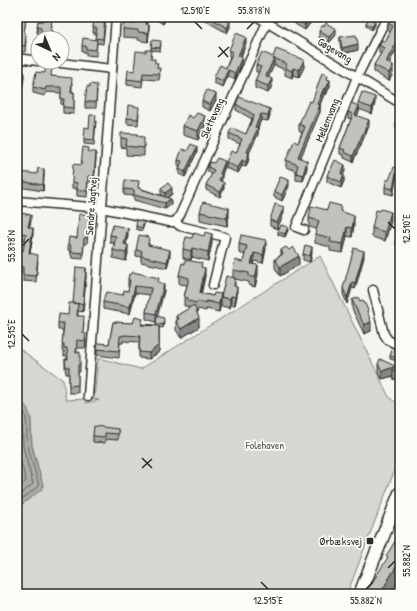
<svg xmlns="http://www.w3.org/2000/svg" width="417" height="611" font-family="'Patrick Hand',sans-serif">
  <rect width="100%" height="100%" fill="#f5f4ef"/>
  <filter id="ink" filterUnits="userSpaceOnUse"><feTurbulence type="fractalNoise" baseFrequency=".025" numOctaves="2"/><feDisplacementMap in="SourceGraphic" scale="8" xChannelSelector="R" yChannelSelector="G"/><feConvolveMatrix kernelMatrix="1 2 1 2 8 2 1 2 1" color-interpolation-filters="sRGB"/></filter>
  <g filter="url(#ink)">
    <polygon fill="#d7d6d2" stroke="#81807e" points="320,256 389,397 400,406 400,456 347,594 17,594 17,508 42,489 43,485 32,445 31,417 17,399 17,347 63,380 66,400 86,399 86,403 99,400 94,399 98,358 141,369"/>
    <path fill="#adaca9" stroke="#797877" d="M17,399C36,408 29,429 32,446C35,459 39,472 43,485L42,489L17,508Z"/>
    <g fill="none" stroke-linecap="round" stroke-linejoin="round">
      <g stroke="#5f5f5d" stroke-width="1">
        <path d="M17,403C31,415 25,430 28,446C31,460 36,473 39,486L17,503"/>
        <polyline points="17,410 22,419 23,446 33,484 17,497"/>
        <polyline points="17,447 26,481 17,489"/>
      </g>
      <defs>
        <g id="minor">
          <polyline points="258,17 400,103"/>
          <polyline points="17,58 38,61"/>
          <polyline points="52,62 112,69"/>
          <polyline points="17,201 102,208 169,222 175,222 180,215 267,22"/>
          <polyline points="175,222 180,226 225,237 213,285"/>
          <polyline points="304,230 296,227 357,77 387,17"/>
          <polyline points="373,290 384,334 388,340 400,346"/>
          <polyline points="88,396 116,17"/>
        </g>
        <polyline id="secondary" points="360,594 400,493"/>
      </defs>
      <use href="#minor" stroke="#2b2b2b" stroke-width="11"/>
      <use href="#secondary" stroke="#2b2b2b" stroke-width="15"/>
      <use href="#minor" stroke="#fdfcf7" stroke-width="8"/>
      <use href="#secondary" stroke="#fdfcf7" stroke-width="12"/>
    </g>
    <g fill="#a7a6a3" stroke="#2b2b2b">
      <polygon points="17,17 26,17 24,34 26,41 25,52 18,51 18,41 17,41"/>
      <polygon points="94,17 106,17 103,44 97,43 96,56 86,55 86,52 82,52 82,46 95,40 96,33 93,33"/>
      <polygon points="148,17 147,24 149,33 148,42 138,40 138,38 123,37 123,29"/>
      <polygon points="152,17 167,17 163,24"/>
      <polygon points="199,17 228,17 228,20 230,27 227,33"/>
      <polygon points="314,17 314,18 305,30 295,24 295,19"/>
      <polygon points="367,17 374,17 372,20 375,25 372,30 366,26 366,23 369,18"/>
      <polygon points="38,21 43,21 52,25 51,38 41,38 41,34 37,33"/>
      <polygon points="388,23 400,28 399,29 400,29 400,42 389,63 393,73 389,81 374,72 374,65 381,54 379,53 379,45 385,42 390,32 388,30"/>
      <polygon points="324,26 336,35 329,43 319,37 319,31"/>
      <polygon points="340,37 358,50 342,54 340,43"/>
      <polygon points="246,43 241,57 242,63 235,79 228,76 223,87 214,83 214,77 226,68 230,57 229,56 229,50"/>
      <polygon points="161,44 160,51 151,50 151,47"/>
      <polygon points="273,57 304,67 299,77 293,75 292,78 285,75 285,70 274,65 268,77 272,86 268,93 255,88 255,81 259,72 256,72 256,65"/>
      <polygon points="152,59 155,63 160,74 159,80 143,79 142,87 127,85 127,79 134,71"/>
      <polygon points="17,71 24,78 20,99 17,99"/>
      <polygon points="52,76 72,83 72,92 74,92 74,114 63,113 63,105 61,104 61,93 46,92 45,96 33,93 33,87"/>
      <polygon points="328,79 330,86 326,95 324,94 320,105 320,112 300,158 307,168 303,181 296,180 296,171 286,167 286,160 298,143 302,132 299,131 299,124 312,102"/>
      <polygon points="97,91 96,108 85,108 85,102"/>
      <polygon points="216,100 210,111 202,107 202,101"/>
      <polygon points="358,103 375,103 372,114 359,109 359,112 357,116 369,126 353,162 344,158 344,155 340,154 340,148 351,119 348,118 348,112 358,106"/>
      <polygon points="236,104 270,115 268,121 261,120 258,128 258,134 249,153 249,159 246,167 242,166 238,173 226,168 226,162 236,153 240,144 229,139 229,133 246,134 252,119 236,110"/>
      <polygon points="139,113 138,125 127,124 127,118"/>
      <polygon points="400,114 400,130 396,129 396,123"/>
      <polygon points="96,121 94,145 84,144 84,139"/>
      <polygon points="205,125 198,140 183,135 183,126"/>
      <polygon points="138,136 144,146 144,156 126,155 126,148 121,147 121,138"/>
      <polygon points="187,151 197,152 185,177 179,174 179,169 180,166 178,165 178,160"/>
      <polygon points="89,152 96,158 94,182 88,182 87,197 77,196 77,189 72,188 72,182"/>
      <polygon points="214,163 225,166 222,175 221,181 224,188 220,197 206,190 206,185 212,174 208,172 208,167"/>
      <polygon points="400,167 400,177 399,177 399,171"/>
      <polygon points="330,171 345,171 343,174 344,181 341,188 327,182 327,176"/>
      <polygon points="397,174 393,195 385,193 385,187"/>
      <polygon points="44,175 43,191 19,187 19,181"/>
      <polygon points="289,186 282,201 274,197 274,191"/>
      <polygon points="139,188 163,196 161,194 161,188 172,194 167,198 171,205 165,209 134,200 134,196 124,195 124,189"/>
      <polygon points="327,210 341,211 354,225 352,237 347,236 343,253 330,251 330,247 315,243 315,234 317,229 309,227 309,218"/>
      <polygon points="380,211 391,221 385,241 372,237 372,228"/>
      <polygon points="17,212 31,221 29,227 33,234 30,253 38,261 36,282 23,281 23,273 17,272 17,250 23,251 25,240 17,238"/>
      <polygon points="200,212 229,216 227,226 200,220"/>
      <polygon points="284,213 277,229 270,226 270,220"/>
      <polygon points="89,221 87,244 84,244 83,259 72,258 70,250 68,250 68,244 77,238"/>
      <polygon points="144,225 142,231 136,229 136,226"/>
      <polygon points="288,230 285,237 278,235 278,232"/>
      <polygon points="400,231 400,246 396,245 396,236"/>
      <polygon points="110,235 128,236 126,245 128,253 126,261 113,258 113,250 114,243 110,243"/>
      <polygon points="149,243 149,245 170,256 167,268 141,262 141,257 136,256 136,250"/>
      <polygon points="212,243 208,261 192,257 191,260 183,258 183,249"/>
      <polygon points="239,244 266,249 263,263 254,261 253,264 258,274 255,287 249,285 249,282 235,279 235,286 237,296 235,305 231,305 230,308 221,306 221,304 219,312 206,309 206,311 198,309 197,312 197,311 199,327 181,338 176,330 176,316 188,309 188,306 184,306 184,297 187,285 179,284 179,275 202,267 205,276 201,293 213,296 221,294 233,278 233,270 243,262 245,255 239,253"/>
      <polygon points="281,250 299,265 280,276 275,268 275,259 281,255"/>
      <polygon points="312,253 310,262 303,260 303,254"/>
      <polygon points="364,257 355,289 352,288 347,304 343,294 343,288"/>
      <polygon points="86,276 83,312 78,311 78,316 84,323 83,333 86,341 85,348 77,348 77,353 80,364 80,372 78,372 78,393 69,393 69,374 66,374 65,367 65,359 68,359 67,356 64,356 64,351 62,351 63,330 58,330 58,323 68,315 73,303"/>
      <polygon points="128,279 159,282 164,291 157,316 164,321 163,328 159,327 159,352 149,359 139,358 139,342 123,341 123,343 120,343 119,358 97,355 97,349 109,344 113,322 156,325 156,322 146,319 146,312 150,295 135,293 130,314 103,309 103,302 123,295 128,291 129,287 128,287"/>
      <polygon points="400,285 400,299 398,298 398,292"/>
      <polygon points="352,300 360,301 371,331 364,334 352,309"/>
      <polygon points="400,353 400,384 397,383 397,380 393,379 393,376 382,379 378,372 378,364 395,366 397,361 390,359 390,356 399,355"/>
      <polygon points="118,429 118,440 105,439 105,443 93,442 93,436"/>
    </g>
    <g fill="#888785" stroke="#2b2b2b">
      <polygon points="147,17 148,17 148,20 146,33 146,24"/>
      <polygon points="163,17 167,17 163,24"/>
      <polygon points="310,17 314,17 314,18 305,30 305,25"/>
      <polygon points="400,20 400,28 395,34 395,27"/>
      <polygon points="230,22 230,27 227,33 227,28"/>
      <polygon points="375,22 375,25 372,30 372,27"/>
      <polygon points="149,25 149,33 148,42 148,33"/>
      <polygon points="336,29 336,35 329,43 329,37"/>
      <polygon points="400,35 400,42 387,68 387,60"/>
      <polygon points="246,37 246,43 238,62 238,56"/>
      <polygon points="358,44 358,50 342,54 342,48"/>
      <polygon points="242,57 242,63 235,79 235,73"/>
      <polygon points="274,58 274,65 266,83 266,76"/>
      <polygon points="304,60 304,67 299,77 299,70"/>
      <polygon points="393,66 393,73 389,81 389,73"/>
      <polygon points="293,68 293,75 292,78 292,71"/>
      <polygon points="228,70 228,76 223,87 223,81"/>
      <polygon points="24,72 24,78 20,99 20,93"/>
      <polygon points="272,79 272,86 268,93 268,86"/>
      <polygon points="330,80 330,86 326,95 326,89"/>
      <polygon points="324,88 324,94 318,110 320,105 320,112 298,164 298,157"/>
      <polygon points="216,94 216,100 210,111 210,105"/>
      <polygon points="375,97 375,103 372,114 372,108"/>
      <polygon points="359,106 359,112 355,120 355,115"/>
      <polygon points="270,109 270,115 268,121 268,115"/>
      <polygon points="261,114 261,120 255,132 255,127"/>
      <polygon points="205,116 205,125 198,140 198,131"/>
      <polygon points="369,120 369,126 353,162 353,156"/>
      <polygon points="258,128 258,134 247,158 247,152"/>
      <polygon points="197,147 197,152 185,177 185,172"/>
      <polygon points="96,152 96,158 94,182 94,177"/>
      <polygon points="249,153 249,159 246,167 246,162"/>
      <polygon points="242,160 242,166 238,173 238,168"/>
      <polygon points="225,161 225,166 221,177 222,175 222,180 219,185 220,174"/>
      <polygon points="307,161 307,168 303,181 303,175"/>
      <polygon points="345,165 345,171 341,180 341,174"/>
      <polygon points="397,168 397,174 393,195 393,189"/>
      <polygon points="44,169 44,175 43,191 43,185"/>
      <polygon points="344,175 344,181 341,188 341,182"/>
      <polygon points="289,180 289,186 282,201 282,195"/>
      <polygon points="224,183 224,188 220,197 220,192"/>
      <polygon points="172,188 172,194 165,199 165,193"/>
      <polygon points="171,199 171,205 165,209 165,203"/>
      <polygon points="284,207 284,213 277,229 277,223"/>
      <polygon points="229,208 229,216 227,226 227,218"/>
      <polygon points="391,212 391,221 385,241 385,232"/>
      <polygon points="31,215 31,221 28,233 28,227"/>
      <polygon points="354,216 354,225 352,237 352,228"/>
      <polygon points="288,227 288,230 285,237 285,234"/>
      <polygon points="347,227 347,236 343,253 343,244"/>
      <polygon points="33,228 33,234 29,259 29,253"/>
      <polygon points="128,228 128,236 124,252 124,244"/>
      <polygon points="212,234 212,243 208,261 208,252"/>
      <polygon points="266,240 266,249 263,263 263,255"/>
      <polygon points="128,245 128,253 126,261 126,253"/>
      <polygon points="312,247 312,253 310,262 310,256"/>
      <polygon points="192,248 192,257 191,260 191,251"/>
      <polygon points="170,250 170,256 167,268 167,262"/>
      <polygon points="364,251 364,257 355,289 355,283"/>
      <polygon points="254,253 254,261 251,273 251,264"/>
      <polygon points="299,256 299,265 280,276 280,267"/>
      <polygon points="258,265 258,274 255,287 255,278"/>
      <polygon points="86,268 86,276 83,312 83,304"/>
      <polygon points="205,268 205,276 200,301 200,293"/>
      <polygon points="352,282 352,288 347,304 347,298"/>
      <polygon points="164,284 164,291 156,322 156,314"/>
      <polygon points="135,286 135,293 130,314 130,307"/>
      <polygon points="237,287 237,296 235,305 235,297"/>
      <polygon points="231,296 231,305 230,308 230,299"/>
      <polygon points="221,297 221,304 219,312 219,304"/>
      <polygon points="199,318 199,327 181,338 181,329"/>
      <polygon points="371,322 371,331 364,334 364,325"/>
      <polygon points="159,326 159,352 149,359 149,353"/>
      <polygon points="394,367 393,370 393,376 382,379 382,371"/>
      <polygon points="400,560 400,577 390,594 380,594"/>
    </g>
    <g fill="#c2c1be" stroke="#2b2b2b">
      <polygon points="17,17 26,17 24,34 26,35 25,46 18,45 19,35 17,35"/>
      <polygon points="94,17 105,17 103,39 95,38 97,28 93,28"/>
      <polygon points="135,17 147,17 146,24 149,25 148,33 138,32 138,30 123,29 124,23 134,24"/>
      <polygon points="209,17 227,17 226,19 230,22 227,28"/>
      <polygon points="296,17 310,17 305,25 295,19"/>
      <polygon points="393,17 396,17 400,20 395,27 400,29 400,35 387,60 387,62 393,66 389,73 374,65 384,48 379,45 382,40 385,42 393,26 388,23"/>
      <polygon points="369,18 375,22 372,27 366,23"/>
      <polygon points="43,19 52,19 50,38 41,38 41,28 37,27 38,21 43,21"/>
      <polygon points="326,23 336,29 329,37 319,31 322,26 324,26"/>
      <polygon points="236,33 246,37 238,56 242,57 235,73 228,70 223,81 214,77 220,65 226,68 233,52 229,50"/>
      <polygon points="356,35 358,44 342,48 340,37"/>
      <polygon points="83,38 97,40 96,50 86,49 86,46 82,46"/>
      <polygon points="152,40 161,41 160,48 151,47"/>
      <polygon points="276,49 304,60 299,70 293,68 292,71 285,68 287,64 274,58 266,76 272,79 268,86 255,81 261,67 256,65 262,52 273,57"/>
      <polygon points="146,50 152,50 151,59 155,59 155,63 158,63 157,68 160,68 159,74 143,73 142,81 127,79 128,70 134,71 136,51 146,52"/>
      <polygon points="45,68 52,68 51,76 72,78 71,92 74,92 74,108 63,107 64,99 61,99 61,87 46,87 45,90 33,87 36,72 45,73"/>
      <polygon points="17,71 24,72 20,93 17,93"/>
      <polygon points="322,73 328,75 327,79 330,80 326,89 324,88 317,104 320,105 298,157 307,161 303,175 296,173 298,165 286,160 294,141 298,143 305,127 299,124 309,101 312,102"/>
      <polygon points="90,84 97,85 96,102 85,102 87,86 90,87"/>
      <polygon points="207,90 216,94 210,105 202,101"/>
      <polygon points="362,92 375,97 372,108 358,103"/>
      <polygon points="239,97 270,109 268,115 261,114 255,127 258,128 247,152 249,153 246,162 242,160 238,168 226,162 231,151 236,153 242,139 229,133 232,128 246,134 254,115 236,104"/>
      <polygon points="351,103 359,106 355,115 369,120 353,156 344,152 345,150 340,148 353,114 348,112"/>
      <polygon points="128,105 139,107 138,119 127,118"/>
      <polygon points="197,113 205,116 198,131 183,126 188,115 193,118"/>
      <polygon points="399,114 400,114 400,124 396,123"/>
      <polygon points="90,115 96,115 94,140 84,139 85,127 89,128"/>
      <polygon points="121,133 138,134 137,136 144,137 144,148 126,146 127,139 121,138"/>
      <polygon points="191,144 197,147 185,172 179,169 182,161 178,160 182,149 187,151"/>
      <polygon points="83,147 89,148 88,152 96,152 94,177 88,176 87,191 77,190 77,183 72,182 73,164 81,165"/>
      <polygon points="217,158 225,161 220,174 222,175 219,180 224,183 220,192 206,185 214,170 208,167 210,162 214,163"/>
      <polygon points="335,160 345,165 341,174 344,175 341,182 327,176 329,170 330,171"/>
      <polygon points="394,167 397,168 393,189 385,187 386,180 389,180"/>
      <polygon points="38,168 44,169 43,185 19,181 20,172 37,174"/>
      <polygon points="280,177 289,180 282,195 274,191"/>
      <polygon points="125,180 139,181 138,188 171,199 165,203 134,195 134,190 124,189"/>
      <polygon points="168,183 172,188 165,193 161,188"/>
      <polygon points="203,202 229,208 227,218 200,212"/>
      <polygon points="329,203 341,206 340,211 354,216 352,228 347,227 343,244 330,242 331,238 315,234 319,221 309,218 311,206 327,210"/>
      <polygon points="275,204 284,207 277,223 270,220"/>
      <polygon points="381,209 391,212 385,232 372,228 376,210 380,211"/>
      <polygon points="17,212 31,215 28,227 33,228 29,253 38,255 36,276 23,275 23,267 17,267 17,250 23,251 26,234 17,232 18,224 17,224"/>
      <polygon points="79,214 89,215 87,238 84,238 83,253 72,252 70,244 68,244 69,237 77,238"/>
      <polygon points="137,220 144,222 142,228 136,226"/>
      <polygon points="113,225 128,228 124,244 128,245 126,253 113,250 116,236 110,235"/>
      <polygon points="281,225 288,227 285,234 278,232"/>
      <polygon points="398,230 400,231 400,237 396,236"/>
      <polygon points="205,232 212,234 208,252 192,248 191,251 183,249 186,237 192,238 194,233 204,236"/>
      <polygon points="139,235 149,237 148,245 170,250 167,262 141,256 142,251 136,250"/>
      <polygon points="241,235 266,240 263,255 254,253 251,264 258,265 255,278 249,276 249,273 233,270 235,260 243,262 247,246 239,244"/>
      <polygon points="305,245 312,247 310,256 303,254"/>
      <polygon points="286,247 289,250 293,247 299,256 280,267 275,259 283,254 281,250"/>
      <polygon points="354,248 364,251 355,283 352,282 347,298 343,288"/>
      <polygon points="185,260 202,263 201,267 205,268 200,293 213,296 214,293 221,294 219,304 206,301 206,303 198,301 197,303 188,301 188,298 184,297 189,278 179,275 182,263 185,264"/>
      <polygon points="76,267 86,268 83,304 73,303 78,304 77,316 84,316 83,333 86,334 85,341 77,340 76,353 80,352 80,364 78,365 78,385 69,386 69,367 66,367 65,359 68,359 67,348 64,348 64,344 62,344 64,323 58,323 59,314 68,315 69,303 73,303"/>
      <polygon points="133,272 159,278 158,282 164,284 156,314 146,312 151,288 135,286 130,307 103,302 105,294 107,292 123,295 124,290 128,291 130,280 128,279 129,274 132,274"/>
      <polygon points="226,276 235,278 234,286 237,287 235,297 231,296 230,299 221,297"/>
      <polygon points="400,285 400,293 398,292"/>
      <polygon points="358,297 360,301 363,300 368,310 367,311 371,322 364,325 352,300"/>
      <polygon points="194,305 199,318 181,329 176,321 179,319 176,316"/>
      <polygon points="157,316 164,318 163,325 156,323"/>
      <polygon points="135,317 143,319 141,325 159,326 159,345 149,353 139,352 140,336 123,335 123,336 120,336 119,351 97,349 98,343 109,344 113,322 133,323"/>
      <polygon points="392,350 399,352 397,358 390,356"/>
      <polygon points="400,353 400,376 397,375 398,372 393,370 394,367 382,371 378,364 380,359 395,366"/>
      <polygon points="94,426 118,429 118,434 105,433 105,437 93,436"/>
      <polygon points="400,533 400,560 380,594 365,594 388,557 386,556"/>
    </g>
  </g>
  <path fill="none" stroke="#2b2b2b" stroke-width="1.5" d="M195,22L202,29M247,29L254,22M219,47L228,57M218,57L229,47M388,222L395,229M22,246L29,239M22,334L29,341M142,458L152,468M142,468L152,459M388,568L395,561M261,582L268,589M366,589L373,582"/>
  <rect fill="#2b2b2b" stroke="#fdfcf7" stroke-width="1.5" x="366" y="537" width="8" height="8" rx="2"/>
  <g text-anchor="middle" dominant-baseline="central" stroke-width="3.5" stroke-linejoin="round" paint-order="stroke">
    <g font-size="11" fill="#2b2b2b" stroke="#fdfcf7">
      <text transform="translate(335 50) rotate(31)">Gøgevang</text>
      <text transform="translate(212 118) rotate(-66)">Slettevang</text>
      <text transform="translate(327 120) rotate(-68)">Mellemvang</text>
      <text transform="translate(91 206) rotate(-86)">Søndre Jagtvej</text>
    </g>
    <g font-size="11" fill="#565655" stroke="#fdfcf7">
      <text x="265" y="445">Folehaven</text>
    </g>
    <g font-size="11" fill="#2b2b2b" stroke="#fdfcf7" text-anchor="end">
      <text x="362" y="541">Ørbæksvej</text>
    </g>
  </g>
  <rect width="417" height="611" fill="none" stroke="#fdfcf7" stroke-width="44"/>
  <g transform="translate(50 50) rotate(136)"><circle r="19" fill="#fdfcf7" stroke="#a9a8a5"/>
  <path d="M0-3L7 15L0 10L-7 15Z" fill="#2b2b2b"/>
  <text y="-6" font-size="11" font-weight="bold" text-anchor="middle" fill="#2b2b2b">N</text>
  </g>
  <rect x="22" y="22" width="373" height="567" fill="none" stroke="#2b2b2b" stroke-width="1.5"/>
  <g font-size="10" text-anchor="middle" fill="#2b2b2b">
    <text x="195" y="14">12.510°E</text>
    <text x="254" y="14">55.878°N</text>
    <text transform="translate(406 229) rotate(-90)" y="4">12.510°E</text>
    <text transform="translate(11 246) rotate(-90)" y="4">55.878°N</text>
    <text transform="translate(11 334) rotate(-90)" y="4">12.515°E</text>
    <text transform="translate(406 561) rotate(-90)" y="4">55.882°N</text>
    <text x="268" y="604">12.515°E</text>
    <text x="366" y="604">55.882°N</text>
  </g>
</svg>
